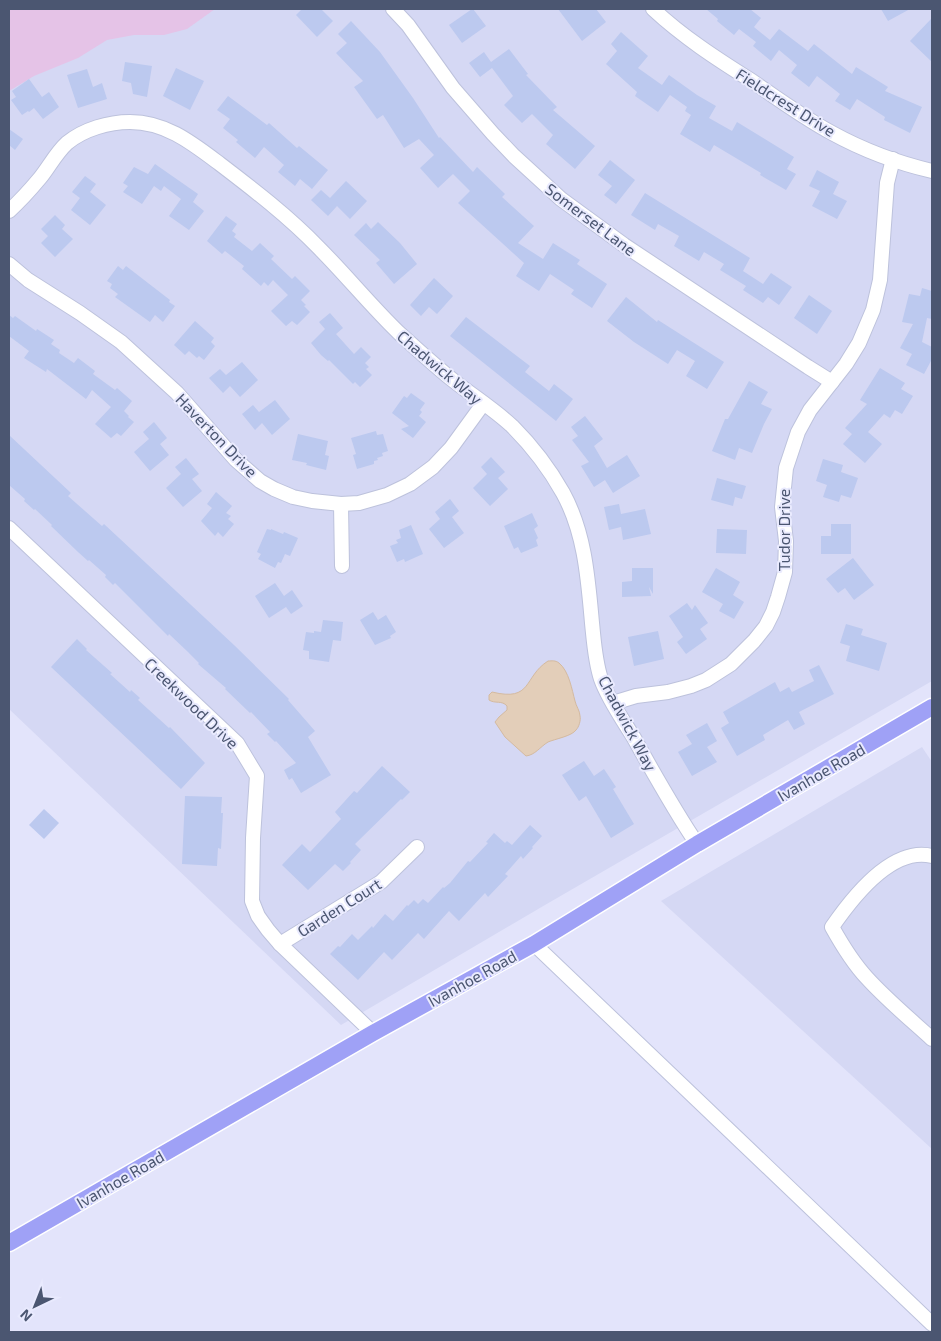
<svg xmlns="http://www.w3.org/2000/svg" width="941" height="1341" font-family="'Exo 2',sans-serif">
  <rect width="100%" height="100%" fill="#e3e4fb"/>
  <g fill="#d5d8f4">
    <polygon points="9,9 932,9 932,681 545,905 341,1025 9,709"/>
    <polygon points="922,747 932,762 932,1149 661,901"/>
  </g>
  <polygon fill="#e5c3e7" points="9,9 215,9 187,29 164,35 134,35 107,40 78,58 34,76 9,91"/>
  <path fill="#e3ceb9" stroke="#d4baa0" d="M548,661C552,661 555,660 559,663C569,671 572,690 575,701C576,706 580,711 580,716C581,720 579,727 576,730C572,736 555,739 548,742C540,747 535,755 526,756L505,737L495,722L499,717L507,710V706C502,700 495,704 489,700V695L492,692C533,702 523,677 548,661Z"/>
  <g fill="#bcc9ef">
    <polygon points="302,9 321,9 333,21 317,37 296,15"/>
    <polygon points="472,9 473,9 486,26 462,43 449,25"/>
    <polygon points="558,9 596,9 606,22 582,41"/>
    <polygon points="706,9 750,9 761,18 754,27 770,40 779,29 808,51 814,44 852,74 856,67 888,87 885,91 922,107 910,133 884,120 885,117 857,99 850,110 835,101 840,94 817,76 809,87 791,73 797,65 779,50 771,61 753,46 756,42 739,29 734,35 717,21 718,19"/>
    <polygon points="881,9 910,9 888,21"/>
    <polygon points="932,18 932,62 910,41"/>
    <polygon points="351,21 380,52 413,98 439,138 440,137 473,172 477,167 505,194 502,197 534,226 518,243 543,259 553,243 580,260 577,264 607,284 592,308 571,294 574,290 550,274 539,291 516,276 524,263 458,203 470,191 453,174 438,188 420,168 434,155 419,139 404,148 383,115 377,119 354,87 363,81 336,53 347,43 338,34"/>
    <polygon points="621,32 648,56 638,68 662,85 669,75 697,95 716,106 709,118 732,131 737,122 794,157 787,169 796,174 786,190 760,175 761,173 714,145 710,152 680,134 691,115 685,111 687,107 670,95 658,112 635,96 637,92 606,64 617,51 611,44"/>
    <polygon points="509,49 528,74 526,75 557,107 553,110 595,146 575,169 546,144 553,135 532,114 522,123 504,105 513,96 492,68 480,77 469,63 484,52 491,62"/>
    <polygon points="125,62 152,66 147,97 133,94 131,83 122,81"/>
    <polygon points="176,68 204,81 190,110 163,96"/>
    <polygon points="87,69 93,87 102,83 107,99 78,108 67,75"/>
    <polygon points="29,79 42,97 49,92 59,107 43,119 34,108 29,112 28,111 22,115 11,100 16,97 12,91"/>
    <polygon points="228,96 267,125 269,123 297,148 299,146 328,170 312,189 300,179 295,186 278,172 284,165 264,147 255,158 236,142 238,140 223,128 230,119 217,110"/>
    <polygon points="9,129 23,139 15,150 9,145"/>
    <polygon points="610,160 635,180 616,204 604,195 612,186 598,175"/>
    <polygon points="155,164 198,194 193,202 204,211 189,230 169,216 181,199 164,186 161,191 154,186 142,204 123,192 128,186 123,183 134,167 148,174"/>
    <polygon points="817,170 839,182 833,194 847,201 837,219 812,206 820,191 809,186"/>
    <polygon points="85,176 96,184 90,192 106,205 90,225 71,210 80,198 72,192"/>
    <polygon points="346,181 367,201 350,219 337,206 328,216 311,200 321,190 330,198"/>
    <polygon points="645,193 750,258 743,271 763,284 771,273 792,287 779,305 768,297 763,303 743,290 746,286 720,270 724,264 704,252 699,261 674,246 679,236 658,224 655,230 631,215"/>
    <polygon points="55,215 65,225 62,229 73,239 55,257 41,243 48,236 41,229"/>
    <polygon points="226,216 237,224 232,231 236,234 234,237 252,251 260,243 274,256 271,259 292,279 295,276 310,291 301,300 306,305 304,306 310,312 297,325 292,321 286,326 271,311 288,295 273,280 268,286 264,282 261,286 242,269 244,266 225,251 222,254 207,241"/>
    <polygon points="378,222 400,243 417,264 394,284 376,263 380,260 354,235 366,223 371,229"/>
    <polygon points="118,266 123,270 126,266 170,300 169,302 175,306 163,322 155,315 150,322 115,297 118,294 110,288 112,284 107,281"/>
    <polygon points="434,278 453,296 437,314 429,307 421,316 410,305"/>
    <polygon points="922,288 932,291 932,319 927,318 922,342 932,347 932,359 924,374 906,365 912,354 900,348 913,324 902,322 909,294 920,296"/>
    <polygon points="809,295 832,311 817,334 794,318"/>
    <polygon points="626,297 657,322 658,320 724,362 707,389 686,376 695,361 677,350 668,364 634,342 607,321"/>
    <polygon points="330,313 343,328 336,334 354,354 361,347 371,357 365,363 369,367 366,369 372,375 360,387 355,382 353,384 329,360 328,361 321,355 311,343 325,329 319,322"/>
    <polygon points="9,315 13,318 15,316 36,331 37,329 54,340 51,344 60,350 59,353 74,363 78,358 95,371 93,374 115,390 117,388 132,401 124,411 129,416 128,417 134,422 121,436 117,433 111,438 95,424 111,407 92,390 86,399 47,369 46,372 24,358 29,351 9,336"/>
    <polygon points="466,317 530,366 525,372 549,391 554,384 573,399 556,421 450,336"/>
    <polygon points="195,321 214,338 211,342 215,346 204,360 199,356 197,358 189,351 185,355 174,345"/>
    <polygon points="242,362 258,380 240,397 230,386 223,393 209,378 220,369 226,375"/>
    <polygon points="880,368 905,383 901,389 913,396 902,414 895,410 890,418 884,414 868,432 882,444 865,463 843,444 852,434 845,428 867,404 860,400"/>
    <polygon points="749,381 768,392 761,404 772,409 764,424 752,453 739,448 735,460 712,451 725,419 728,419"/>
    <polygon points="411,393 425,403 420,410 422,412 419,416 426,422 413,438 401,429 409,426 392,413 404,396 407,398"/>
    <polygon points="275,400 290,419 272,435 262,423 255,430 242,414 253,405 259,412"/>
    <polygon points="585,416 603,439 594,446 607,468 627,455 640,476 613,493 605,480 594,487 581,466 589,462 572,440 578,436 571,427"/>
    <polygon points="154,422 167,438 160,444 169,455 150,471 134,452 149,439 143,432"/>
    <polygon points="376,431 377,435 383,434 388,451 382,453 383,456 377,458 378,460 374,461 374,464 357,469 353,455 356,454 351,438"/>
    <polygon points="298,434 328,441 325,455 329,456 326,470 306,465 307,463 292,460"/>
    <polygon points="9,435 71,493 68,496 102,526 104,524 234,645 289,699 288,700 315,731 308,737 331,775 301,793 292,778 289,780 284,770 296,763 276,741 275,742 267,734 270,732 251,712 250,713 225,689 226,688 198,664 199,663 188,652 169,634 168,636 115,583 113,585 105,577 106,575 89,560 88,561 78,552 51,526 52,525 35,509 34,510 24,501 25,499 9,485"/>
    <polygon points="491,457 505,472 498,478 508,489 490,506 473,488 487,474 481,467"/>
    <polygon points="186,458 199,474 192,479 202,491 183,507 166,488 181,474 175,467"/>
    <polygon points="823,459 843,465 841,472 858,478 851,498 841,495 839,502 823,497 827,485 816,481"/>
    <polygon points="717,478 746,486 742,499 735,497 733,506 711,500"/>
    <polygon points="216,492 232,506 226,513 231,516 228,519 234,524 223,537 218,532 215,536 201,521 212,508 207,504"/>
    <polygon points="450,499 459,511 452,517 464,533 444,548 429,529 440,519 435,512"/>
    <polygon points="619,504 621,514 645,509 651,534 623,540 621,527 609,530 604,507"/>
    <polygon points="532,513 538,526 534,529 538,538 536,540 538,546 521,553 518,547 514,549 504,526"/>
    <polygon points="831,524 851,524 851,554 821,554 821,536 831,536"/>
    <polygon points="411,525 423,554 405,562 404,559 397,562 390,546 398,543 396,540 401,538 399,530"/>
    <polygon points="267,529 271,530 271,529 283,534 284,532 298,538 290,556 285,554 281,563 278,562 275,568 258,559 261,554 257,552"/>
    <polygon points="717,529 747,530 746,554 716,553"/>
    <polygon points="853,558 874,585 854,600 845,588 838,593 826,579"/>
    <polygon points="632,568 653,568 653,594 649,587 651,596 622,597 622,582 632,581"/>
    <polygon points="716,568 740,582 733,595 744,602 734,619 719,611 723,604 702,592"/>
    <polygon points="275,583 284,596 292,590 303,606 291,614 286,607 269,618 255,596"/>
    <polygon points="687,603 692,610 695,605 708,623 700,629 707,639 686,654 677,642 683,637 669,616"/>
    <polygon points="373,612 378,620 386,615 396,632 390,636 391,638 375,645 360,620"/>
    <polygon points="323,620 343,622 341,641 333,640 329,662 309,659 309,651 303,650 306,632 314,633 314,631 321,632"/>
    <polygon points="846,624 863,629 861,635 887,643 879,671 846,661 850,646 840,643"/>
    <polygon points="658,631 664,659 634,666 628,637"/>
    <polygon points="77,639 87,649 86,650 112,673 110,674 130,692 131,690 140,698 138,700 169,728 170,727 205,763 181,789 51,667"/>
    <polygon points="819,665 834,694 799,712 805,724 794,730 788,720 763,735 765,740 737,756 721,728 729,723 723,712 775,682 780,692 789,687 792,692 814,681 809,670"/>
    <polygon points="707,723 717,741 707,747 717,762 692,776 678,752 692,744 686,735"/>
    <polygon points="584,761 594,776 604,769 616,787 613,789 634,824 611,838 586,796 579,801 562,775"/>
    <polygon points="382,766 410,792 402,800 401,799 355,844 361,850 350,862 351,863 343,871 335,864 308,890 282,865 302,844 310,852 341,819 335,812 354,791 357,793"/>
    <polygon points="185,796 222,797 221,813 223,813 221,849 218,848 217,866 182,864"/>
    <polygon points="44,809 59,823 44,839 29,825"/>
    <polygon points="530,825 542,836 532,847 533,848 523,859 521,856 505,874 508,876 488,897 485,893 459,921 449,911 424,939 418,933 392,960 384,952 358,980 330,954 338,946 340,947 352,934 358,940 372,926 373,928 385,914 393,921 407,905 408,906 414,900 418,904 423,899 428,903 443,887 444,888 450,883 468,861 470,862 488,843 486,842 494,833 505,843 507,841 512,845"/>
  </g>
  <g fill="none" stroke-linecap="round" stroke-linejoin="round">
    <defs>
      <g id="minor">
        <polyline points="393,9 408,25 453,88 493,134 514,156 561,199 624,245 808,367 832,382"/>
        <path d="M653,9C683,37 717,59 752,81C778,99 804,118 832,133C863,150 898,163 932,171"/>
        <path d="M9,211C20,201 30,190 40,178C49,167 56,153 67,143C84,129 109,122 130,122C166,122 192,143 220,164C254,190 288,216 318,247C346,275 371,306 399,333C417,349 435,366 454,381C473,396 495,410 512,426C532,446 549,468 563,493C585,533 588,579 592,623C594,642 595,661 601,679C608,699 623,720 634,738C654,774 674,810 697,844"/>
        <polyline points="9,264 28,280 80,313 121,342 177,393 236,460 260,481 274,489 293,497 312,501 341,504 359,503 387,495 410,484 433,467 451,448 483,404"/>
        <polyline points="341,504 342,566"/>
        <polyline points="9,528 237,743 257,776 253,838 252,901 258,916 268,930 280,944 373,1033"/>
        <polyline points="613,703 636,696 668,692 691,686 706,680 731,664 754,641 766,626 773,612 778,597 785,572 786,541 782,507 786,468 798,432 810,410 846,364 859,343 873,310 880,280 887,183 893,159"/>
        <path d="M932,856C892,846 852,898 832,927C842,945 853,963 867,978C887,1000 910,1019 932,1039"/>
        <polyline points="280,944 381,882 417,847"/>
        <polyline points="534,944 932,1324"/>
      </g>
      <polyline id="major" points="9,1243 373,1033 534,944 697,844 932,707"/>
    </defs>
    <use href="#minor" stroke="#bdc2dc" stroke-width="16"/>
    <use href="#major" stroke="#fff" stroke-width="19"/>
    <use href="#minor" stroke="#fff" stroke-width="14"/>
    <use href="#major" stroke="#9fa1f6" stroke-width="16"/>
  </g>
  <g text-anchor="middle" dominant-baseline="central" stroke-width="4" stroke-linejoin="round" paint-order="stroke">
    <g font-size="16" fill="#4b5671" stroke="#e9eafe">
      <text transform="translate(786 102) rotate(32)">Fieldcrest Drive</text>
      <text transform="translate(591 219) rotate(37)">Somerset Lane</text>
      <text transform="translate(440 367) rotate(40)">Chadwick Way</text>
      <text transform="translate(217 435) rotate(46)">Haverton Drive</text>
      <text transform="translate(783 530) rotate(-90)">Tudor Drive</text>
      <text transform="translate(192 703) rotate(44)">Creekwood Drive</text>
      <text transform="translate(628 723) rotate(62)">Chadwick Way</text>
      <text transform="translate(821 772) rotate(-30)">Ivanhoe Road</text>
      <text transform="translate(339 907) rotate(-32)">Garden Court</text>
      <text transform="translate(472 978) rotate(-29)">Ivanhoe Road</text>
      <text transform="translate(120 1179) rotate(-30)">Ivanhoe Road</text>
    </g>
  </g>
  <rect width="941" height="1341" fill="none" stroke="#4b5671" stroke-width="20"/>
  <g transform="translate(35 1306) rotate(223)" stroke="#e9eafe" stroke-width="4" paint-order="stroke">
  <path d="M0-4L9 19L0 12L-9 19Z" fill="#4b5671"/>
  <text y="-8" font-size="14" font-weight="bold" text-anchor="middle" fill="#4b5671">N</text>
  </g>
</svg>
